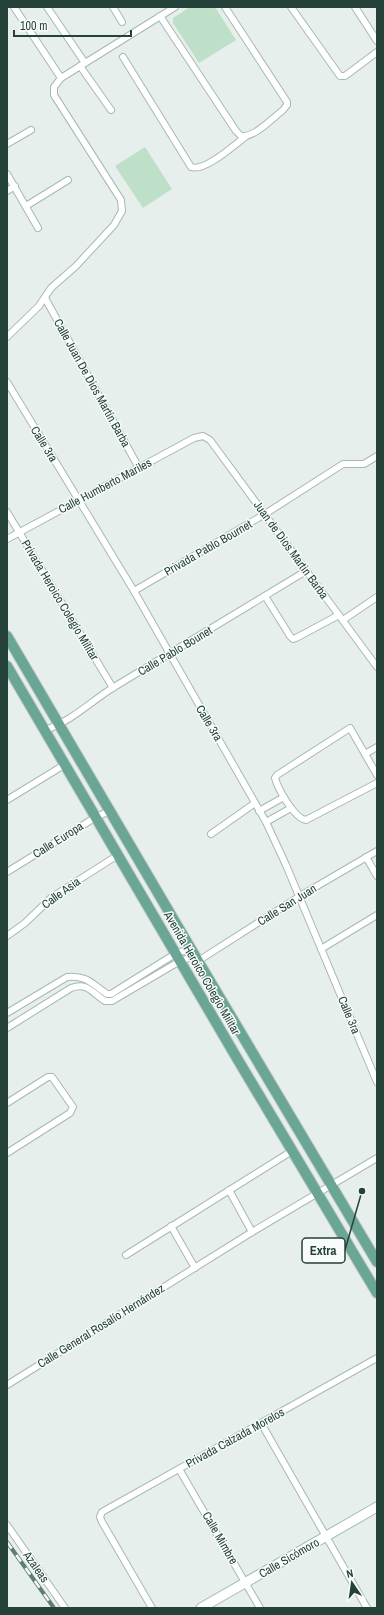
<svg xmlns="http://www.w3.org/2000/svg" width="384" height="1615" font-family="'Archivo Narrow',sans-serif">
  <rect width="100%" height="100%" fill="#e6efeb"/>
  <g fill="#bfe0c8">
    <polygon points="190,7 215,7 236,40 199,63 173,23 173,18"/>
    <polygon points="145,147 172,189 143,208 115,166"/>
  </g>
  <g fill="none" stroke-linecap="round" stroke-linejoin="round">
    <defs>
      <g id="street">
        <polyline points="14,7 61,78"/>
        <polyline points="47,7 85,63"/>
        <polyline points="113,7 122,22"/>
        <polyline points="291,7 340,76 345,76 377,52"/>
        <polyline points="355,7 377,41"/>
        <path d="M160,16L236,131L241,136C254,138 273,118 283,110L287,105V102L225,7"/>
        <path d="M123,57L191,167C205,172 234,145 245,137"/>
        <polyline points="80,66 111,110"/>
        <polyline points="7,144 31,130"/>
        <polyline points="7,174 38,228"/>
        <polyline points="7,191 15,186"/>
        <polyline points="26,206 68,180"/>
        <polyline points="45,298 139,468"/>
        <polyline points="7,337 39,306 51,288 76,266 114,225 122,211 121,200 54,95 54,87 61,78 175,7"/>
        <polyline points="7,382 134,591 266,822 286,865 377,1082"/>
        <polyline points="7,512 113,688"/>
        <polyline points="7,539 194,438 203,436 210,440 377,667"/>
        <polyline points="134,591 265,514 343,464 364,464 377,456"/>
        <polyline points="265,596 290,636 293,639 296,638 339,615"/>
        <polyline points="343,620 377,597"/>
        <path d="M45,730C72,721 90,702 114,687C178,649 242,610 306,571"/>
        <polyline points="365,754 377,747"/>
        <path d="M377,775L350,728L277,775L275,778C278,789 294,818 306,820L377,783"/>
        <polyline points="7,800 64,765"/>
        <polyline points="259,811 284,797"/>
        <polyline points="266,822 291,808"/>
        <polyline points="211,834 255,803"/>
        <polyline points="366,857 377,876"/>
        <polyline points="7,872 96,817 110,811"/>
        <polyline points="7,936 25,923 52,897 118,855"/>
        <polyline points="321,949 377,915"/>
        <polyline points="198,961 300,896 377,851"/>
        <path d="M7,1013L67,977C87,975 92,984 107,994H111L175,954L191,948"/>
        <path d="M7,1028L71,988C88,982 92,993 105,1001H112L180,961L195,956"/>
        <polyline points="7,1103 48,1077 52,1077 73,1107 70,1113 7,1153"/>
        <polyline points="229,1190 252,1232"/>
        <polyline points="171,1226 195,1268"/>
        <polyline points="126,1255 292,1151"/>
        <polyline points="7,1385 252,1232 377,1158"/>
        <polyline points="261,1423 367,1608"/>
        <polyline points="179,1469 260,1608"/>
        <polyline points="7,1525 65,1608"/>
        <polyline points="152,1608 102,1522 100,1517 102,1512 377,1358"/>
      </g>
      <polyline id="secondary" points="201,1608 377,1507"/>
      <g id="primary">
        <polyline points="7,636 198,961 377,1262"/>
        <polyline points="7,666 238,1060 377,1293"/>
      </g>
    </defs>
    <use href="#street" stroke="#a8b8b2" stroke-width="8"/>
    <use href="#secondary" stroke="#a4bbb3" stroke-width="11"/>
    <use href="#primary" stroke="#c2cac8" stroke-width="12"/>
    <use href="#street" stroke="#fff" stroke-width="6"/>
    <use href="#secondary" stroke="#fff" stroke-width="9"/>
    <use href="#primary" stroke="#6aa596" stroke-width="10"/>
    <defs>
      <polyline id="rail" points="7,1542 54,1608"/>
    </defs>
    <use href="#rail" stroke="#5f7d75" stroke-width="4"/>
    <use href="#rail" stroke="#f7fbf9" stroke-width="2.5" stroke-dasharray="8" stroke-linecap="butt"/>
  </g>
  <g text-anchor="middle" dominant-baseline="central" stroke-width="3" stroke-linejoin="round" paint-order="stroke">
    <g font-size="12" fill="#24423a" stroke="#f7fbf9">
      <text transform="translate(92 383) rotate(61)">Calle Juan De Dios Martín Barba</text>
      <text transform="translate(44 444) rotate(58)">Calle 3ra</text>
      <text transform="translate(105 486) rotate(-28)">Calle Humberto Mariles</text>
      <text transform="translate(208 548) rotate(-30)">Privada Pablo Bournet</text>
      <text transform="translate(291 550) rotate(54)">Juan de Dios Martin Barba</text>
      <text transform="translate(60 600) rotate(59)">Privada Heroico Colegio Militar</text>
      <text transform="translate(175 651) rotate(-31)">Calle Pablo Bounet</text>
      <text transform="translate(209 723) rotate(59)">Calle 3ra</text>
      <text transform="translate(58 840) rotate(-32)">Calle Europa</text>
      <text transform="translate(61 893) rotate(-36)">Calle Asia</text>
      <text transform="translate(287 905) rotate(-32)">Calle San Juan</text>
      <text transform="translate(202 973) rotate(60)">Avenida Heroico Colegio Militar</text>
      <text transform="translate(349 1015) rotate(67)">Calle 3ra</text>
      <text transform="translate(101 1326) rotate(-32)">Calle General Rosalío Hernández</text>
      <text transform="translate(235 1438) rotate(-29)">Privada Calzada Morelos</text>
      <text transform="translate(220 1538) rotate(60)">Calle Mimbre</text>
      <text transform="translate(289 1558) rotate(-30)">Calle Sicómoro</text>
      <text transform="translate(36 1567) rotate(55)">Azaleas</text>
    </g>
  </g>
  <path fill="none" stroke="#24423a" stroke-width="1.5" d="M362 1191L345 1250"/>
  <circle fill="#24423a" stroke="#f7fbf9" stroke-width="1.5" cx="362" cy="1191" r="4"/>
  <rect fill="#f7fbf9" stroke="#24423a" stroke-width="1.5" x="302" y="1238" width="43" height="25" rx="4"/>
  <g font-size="13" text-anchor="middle" font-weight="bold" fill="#24423a">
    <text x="323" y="1255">Extra</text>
  </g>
  <rect width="384" height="1615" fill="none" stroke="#24423a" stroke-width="16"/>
  <g transform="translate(352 1583) rotate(347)" stroke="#f7fbf9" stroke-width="3" paint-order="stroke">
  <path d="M0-3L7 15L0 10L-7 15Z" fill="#24423a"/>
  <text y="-6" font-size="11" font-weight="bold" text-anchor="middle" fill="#24423a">N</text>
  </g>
  <path d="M14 30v6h117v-6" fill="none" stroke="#24423a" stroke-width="2"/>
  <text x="20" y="30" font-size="12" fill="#24423a" stroke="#f7fbf9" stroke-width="3" paint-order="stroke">100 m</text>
</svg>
